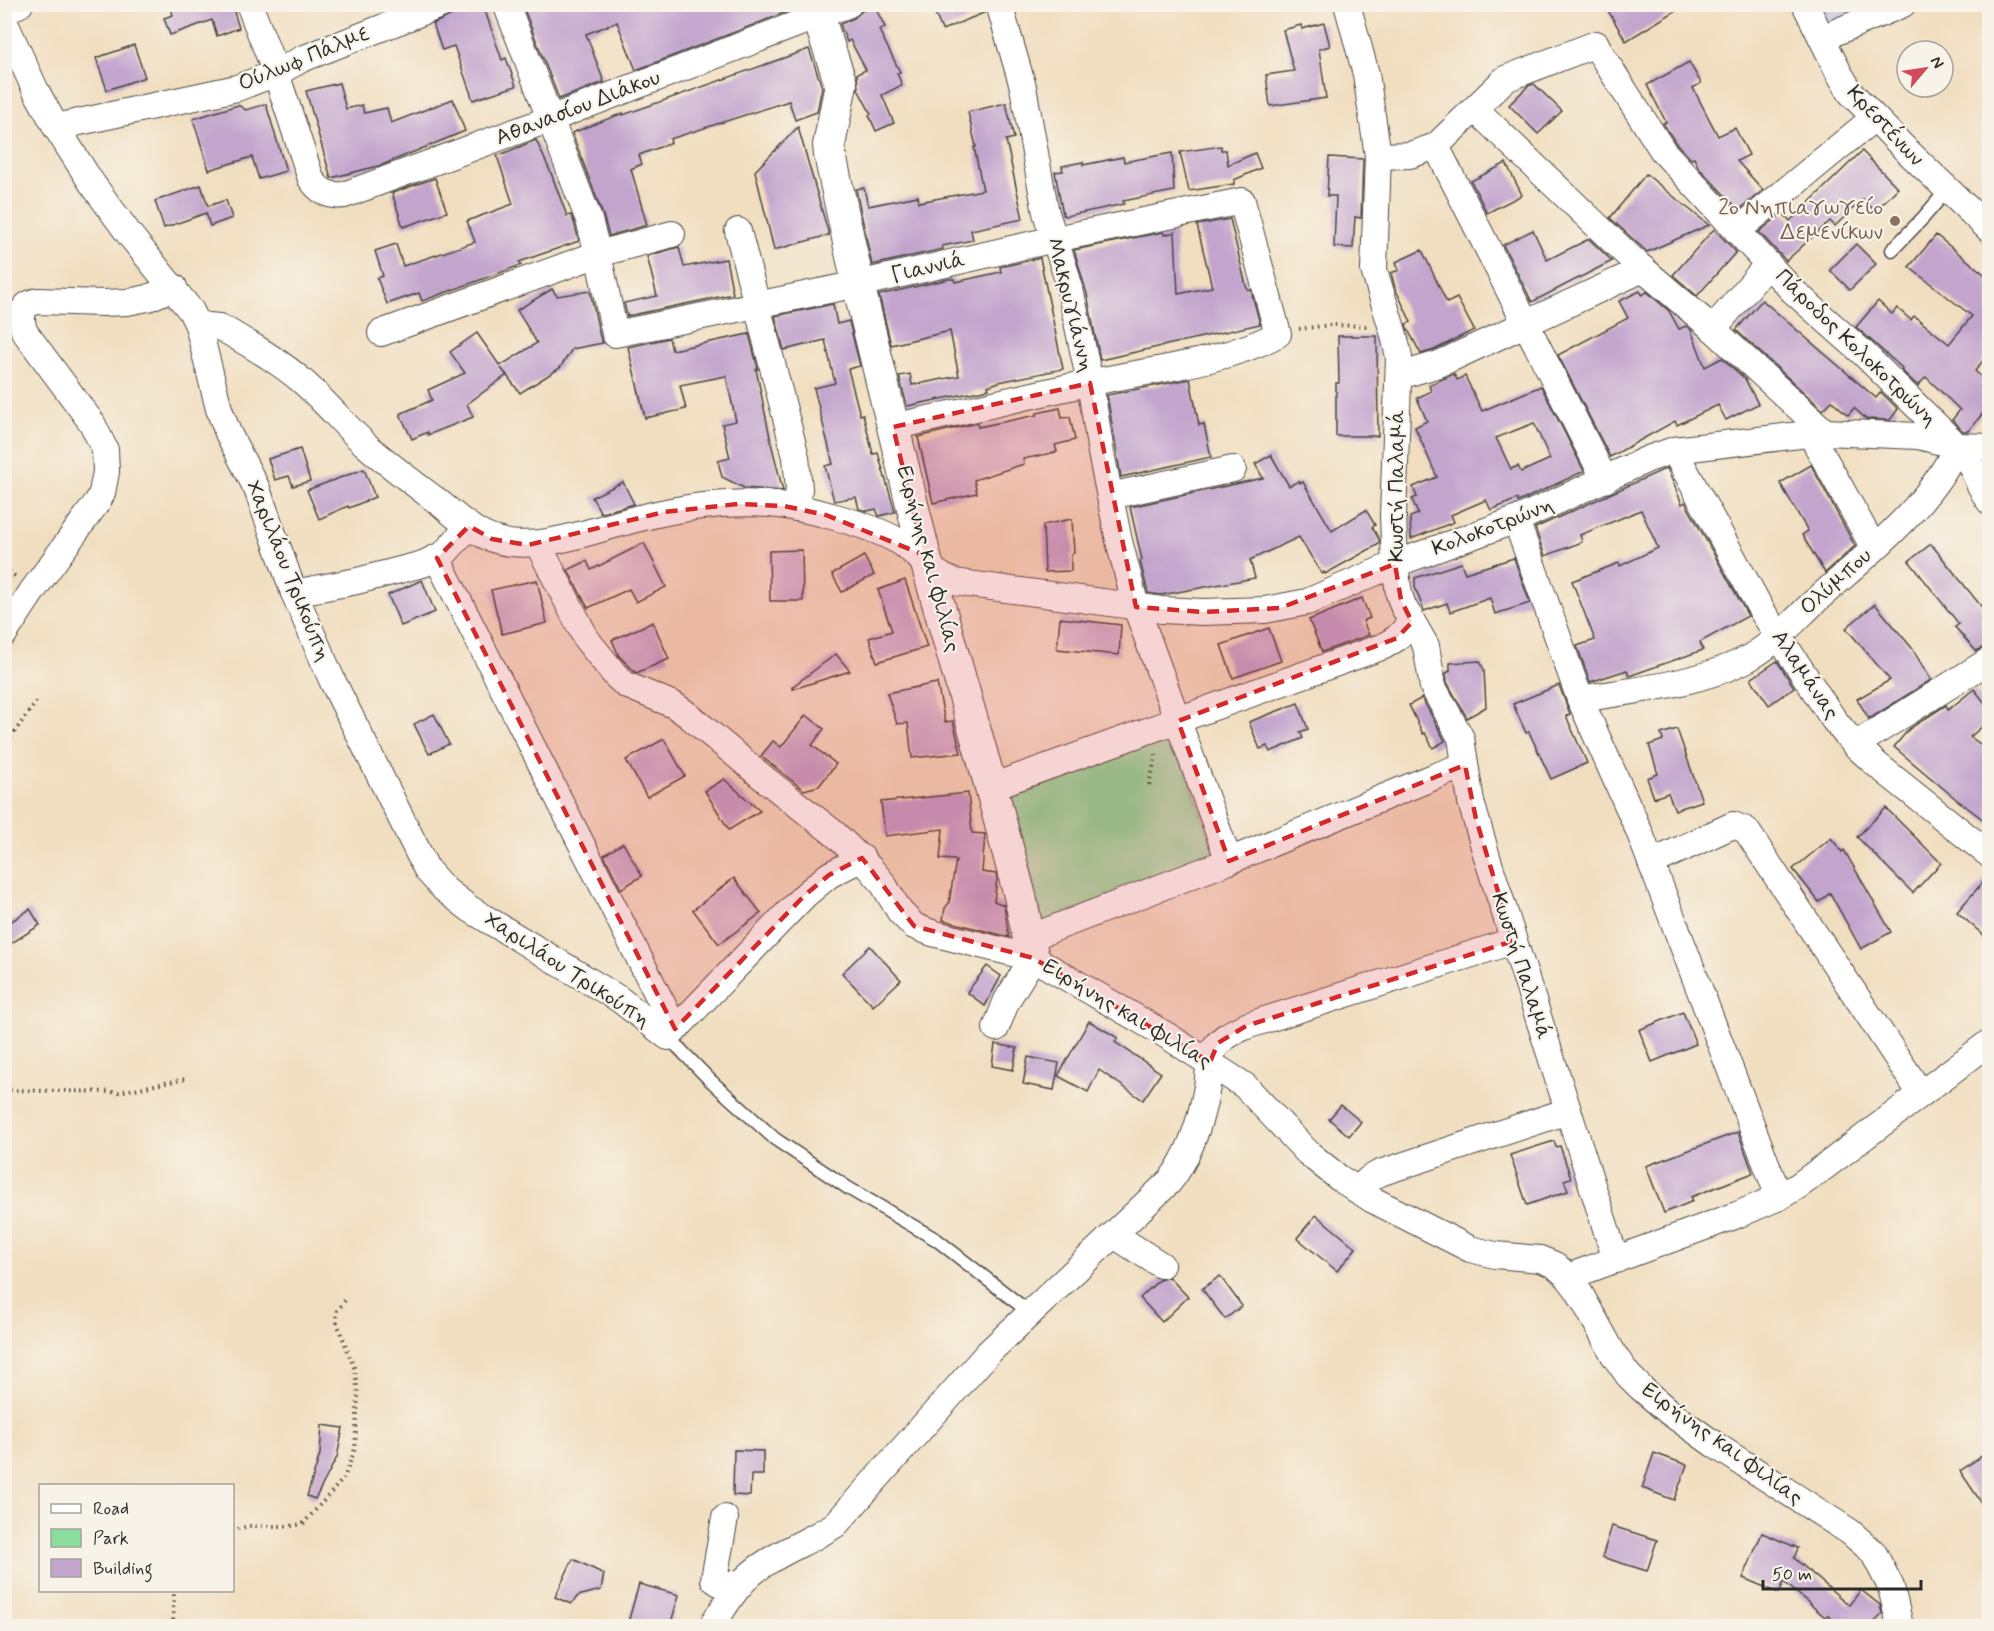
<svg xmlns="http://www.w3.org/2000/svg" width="1994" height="1631" font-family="Mynerve,sans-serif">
  <rect width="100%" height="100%" fill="#f7f3e8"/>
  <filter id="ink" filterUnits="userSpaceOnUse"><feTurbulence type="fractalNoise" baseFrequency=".0167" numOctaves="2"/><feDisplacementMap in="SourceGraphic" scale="12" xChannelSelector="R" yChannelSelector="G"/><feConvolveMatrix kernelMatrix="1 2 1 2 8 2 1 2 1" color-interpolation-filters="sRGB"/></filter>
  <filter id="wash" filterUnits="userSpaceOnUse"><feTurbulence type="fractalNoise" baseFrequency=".008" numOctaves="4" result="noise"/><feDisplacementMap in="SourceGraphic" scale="24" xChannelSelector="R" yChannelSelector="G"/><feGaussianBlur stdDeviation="1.35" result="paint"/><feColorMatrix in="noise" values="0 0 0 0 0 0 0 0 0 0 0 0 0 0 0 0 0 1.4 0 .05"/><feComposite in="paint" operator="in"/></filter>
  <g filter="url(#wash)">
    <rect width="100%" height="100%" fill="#f1dec0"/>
    <polygon fill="#c5c0da" points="1810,5 1883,5 1823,29"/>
    <polygon fill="#8bdd9d" stroke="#5b8464" stroke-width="1.5" points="1174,734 1217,857 1042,923 1010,792"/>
    <g id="blocks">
      <g fill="#c2a4cd" fill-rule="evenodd">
        <polygon points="170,4 234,4 236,11 234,12 239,28 217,36 212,20 170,35 164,18 173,15"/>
        <polygon points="522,4 797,4 797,8 636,70 617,22 586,34 604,82 559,99"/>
        <polygon points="931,4 984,4 986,12 942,30"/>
        <polygon points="1604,4 1687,4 1626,41"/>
        <polygon points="458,5 483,5 502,60 506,58 516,86 473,100 454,46 442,50 433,24 454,14"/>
        <polygon points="874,5 885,27 879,30 900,72 897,73 902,85 882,95 894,123 876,131 869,115 871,114 858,89 857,74 866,70 850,40 847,42 840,24 854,18 862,11"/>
        <polygon points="1324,23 1330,46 1319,49 1326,98 1270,106 1266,75 1294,71 1283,30 1301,25 1302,29"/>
        <polygon points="134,45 145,77 107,90 96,58"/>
        <polygon points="809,49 822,87 817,112 795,120 789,101 670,139 671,143 639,155 642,164 631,169 647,225 609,236 603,215 572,133 623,113 623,115"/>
        <polygon points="1689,62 1701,83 1693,88 1718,136 1735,128 1749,155 1737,161 1763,190 1739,210 1699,168 1694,158 1691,159 1675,142 1663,123 1666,122 1647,85"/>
        <polygon points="339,83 346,109 362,105 364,113 387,108 391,123 453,99 465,131 382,165 331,178 306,91"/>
        <polygon points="1534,84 1562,111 1538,134 1509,105 1528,86"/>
        <polygon points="1006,103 1014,138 1006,140 1023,219 971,230 973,240 942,246 943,249 872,265 856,189 864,188 868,206 918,196 919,202 983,190 974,147 976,147 968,112"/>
        <polygon points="266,104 286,171 259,179 252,157 209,170 193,119 238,105 246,110"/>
        <polygon points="798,127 829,235 774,250 755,171"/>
        <polygon points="536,140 551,173 567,216 571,215 574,222 579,241 519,262 521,265 422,301 419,293 387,304 377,278 383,276 375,251 396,244 403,266 475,242 467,221 513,204 497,156"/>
        <polygon points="1221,146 1221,150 1226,150 1228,165 1255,153 1261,168 1234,180 1234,184 1189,191 1180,152"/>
        <polygon points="1862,151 1898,188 1875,211 1863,199 1835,226 1830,221 1786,261 1759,232 1783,213 1790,221"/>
        <polygon points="1172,153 1174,191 1123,201 1124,204 1066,216 1063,215 1055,172 1063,171 1062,166 1083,162 1083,165 1123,157 1124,162"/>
        <polygon points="1329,157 1363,159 1361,218 1355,217 1353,248 1334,247 1336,196 1327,196"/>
        <polygon points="1506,163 1522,195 1487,213 1471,181"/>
        <polygon points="1646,174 1684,205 1709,225 1647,252 1610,218"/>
        <polygon points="435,178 447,212 403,227 392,193"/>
        <polygon points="201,185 208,206 226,200 232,218 210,226 206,213 164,228 155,201"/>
        <polygon points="1230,219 1246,286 1248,290 1251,290 1260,324 1100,360 1087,294 1074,250 1163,232 1164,235 1175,232 1178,294 1212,287 1197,225"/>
        <polygon points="1714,229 1736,252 1697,296 1673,275"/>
        <polygon points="1533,230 1547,260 1589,239 1612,261 1532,302 1503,245"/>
        <polygon points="1936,235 1989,278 1989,353 1975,371 1989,384 1989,406 1968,431 1963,431 1952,420 1960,410 1926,377 1918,386 1901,370 1902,368 1856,327 1878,301 1892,314 1897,308 1911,320 1914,316 1949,344 1972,316 1909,267"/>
        <polygon points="1856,244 1876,264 1850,290 1830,270"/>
        <polygon points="679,247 684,267 726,259 733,294 627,316 624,303 657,296 647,256"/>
        <polygon points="1422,250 1447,303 1457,298 1474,330 1434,350 1421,354 1407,328 1406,324 1411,322 1395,288 1391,273 1399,270 1396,262"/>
        <polygon points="1040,258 1063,369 999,382 988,386 989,389 907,406 899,376 910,374 912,385 959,376 950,331 891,345 879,295 949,279 954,279 955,282 1001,272 1000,267"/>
        <polygon points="552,289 557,296 590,291 600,337 603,343 572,349 560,368 520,393 501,368 507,375 467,404 473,417 428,435 428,432 412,439 400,414 432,400 428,390 465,373 450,352 477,333 500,366 537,343 517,310"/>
        <polygon points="1640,291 1642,295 1647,292 1669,311 1679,329 1686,326 1691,330 1705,367 1722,358 1745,379 1758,404 1726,420 1718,405 1677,425 1675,421 1610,457 1558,355 1628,318 1619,301"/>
        <polygon points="1762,300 1876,398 1881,392 1898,409 1890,420 1866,419 1854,408 1848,415 1832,401 1823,410 1736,330"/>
        <polygon points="833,304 837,324 849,321 860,366 848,369 860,415 863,414 873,454 878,453 895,512 879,516 876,509 867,511 859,509 856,497 834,501 825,466 833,464 814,388 835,383 825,340 784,350 775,316"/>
        <polygon points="749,334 758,369 756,369 772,447 783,491 744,488 722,477 718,461 730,458 722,424 736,421 726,376 680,385 686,409 645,418 628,347 669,338 672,350"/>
        <polygon points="1338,336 1377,336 1378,436 1336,436 1336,383 1339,383"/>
        <path d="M1454,374L1457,380L1465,376L1482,411L1541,386L1584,471L1518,502L1517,499L1491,510L1486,500L1451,515L1454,522L1411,539L1410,517L1418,514L1412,499L1417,497L1413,487L1437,477L1415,427L1427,421L1417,398L1431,391L1429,385ZM1534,423L1550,459L1521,472L1518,466L1511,469L1496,438Z"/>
        <polygon points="1190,379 1199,425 1204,424 1211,457 1121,477 1107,395"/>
        <polygon points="1060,408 1062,418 1070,417 1075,440 1055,445 1057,452 1023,459 1024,464 974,480 977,493 933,503 918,437 977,423 978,427 1037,415 1037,413"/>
        <polygon points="300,449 310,481 293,486 289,476 275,480 268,459"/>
        <polygon points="1271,455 1289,486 1299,481 1300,483 1303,482 1332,531 1366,510 1375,525 1372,527 1379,539 1379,544 1325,574 1324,572 1322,574 1299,537 1250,560 1255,578 1161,595 1148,593 1140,561 1142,560 1130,507 1263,478 1255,464"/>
        <polygon points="1811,465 1855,546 1825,573 1802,535 1808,531 1780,483"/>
        <polygon points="1667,468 1682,504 1685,502 1748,616 1700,642 1703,650 1629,676 1627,670 1590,682 1577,646 1595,640 1572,581 1619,563 1620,566 1658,548 1641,510 1580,535 1582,542 1545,556 1535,528"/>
        <polygon points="364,469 375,497 349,508 348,506 319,519 307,490"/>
        <polygon points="623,482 634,504 601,513 592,497"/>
        <polygon points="1072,519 1074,553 1071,554 1071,571 1045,572 1043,525"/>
        <polygon points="644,543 666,587 636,602 629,589 588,608 568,570 587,561 591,570"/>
        <polygon points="1931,544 1989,616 1989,645 1976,651 1955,627 1959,624 1909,561"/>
        <polygon points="802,550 803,601 770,601 769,551"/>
        <polygon points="864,556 874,575 842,592 832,574"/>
        <polygon points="1514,558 1530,603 1495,614 1490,598 1450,612 1447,603 1424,611 1415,587 1415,578 1461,563 1465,573"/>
        <polygon points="422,580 435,612 401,626 388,595"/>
        <polygon points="537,580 547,623 502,634 491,590"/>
        <polygon points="905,580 927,647 877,662 869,638 892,631 878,590"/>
        <polygon points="1362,598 1370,618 1363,621 1369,635 1322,652 1309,620"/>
        <polygon points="1875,604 1912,648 1931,680 1869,719 1857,699 1890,680 1846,628"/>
        <polygon points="1060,618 1121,625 1119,655 1057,649"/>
        <polygon points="653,622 669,659 636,673 619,656 612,640"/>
        <polygon points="1269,628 1281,661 1233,678 1221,645"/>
        <polygon points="836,654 850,671 793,689 792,687"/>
        <polygon points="1480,661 1484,670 1486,707 1467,718 1447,682 1446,673 1450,671 1450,663"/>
        <polygon points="1777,661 1794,687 1769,705 1751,679"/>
        <polygon points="937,683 945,722 953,721 961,753 912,758 908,723 897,724 887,693"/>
        <polygon points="1559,685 1570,714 1566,716 1587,763 1551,779 1529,732 1526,733 1513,704"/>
        <polygon points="1974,689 1989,708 1989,721 1970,737 1989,750 1989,824 1956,799 1894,747 1909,729 1946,705 1948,710"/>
        <polygon points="1422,698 1445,741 1433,748 1425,733 1423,734 1409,705"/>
        <polygon points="1298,703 1308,729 1300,732 1303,738 1270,752 1267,746 1260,749 1249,722"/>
        <polygon points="434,714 449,744 429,754 414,724"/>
        <polygon points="806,715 824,729 812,745 836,764 819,786 804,790 761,756 773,741 781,747"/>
        <polygon points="1677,729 1702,801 1675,810 1668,793 1654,798 1647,778 1658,774 1649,745 1663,740 1661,734"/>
        <polygon points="664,739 685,776 647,797 626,760"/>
        <polygon points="724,779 760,811 729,830 705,791"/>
        <polygon points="968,793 972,833 985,834 982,872 996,874 997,879 994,901 1004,905 1009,937 943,920 945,908 949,903 956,860 940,859 943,829 885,836 881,802"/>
        <polygon points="1886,808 1941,863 1913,893 1857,837"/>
        <polygon points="1831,838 1842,852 1844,850 1891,932 1861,949 1830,893 1819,902 1793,869"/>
        <polygon points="623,843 642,876 621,889 604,855"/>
        <polygon points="1989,875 1989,940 1957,912"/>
        <polygon points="734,878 761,913 719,944 693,910"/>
        <polygon points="30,909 40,925 4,948 4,926"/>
        <polygon points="870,946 901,980 873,1006 842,973"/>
        <polygon points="987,966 1001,976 985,1006 967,992"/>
        <polygon points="1683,1012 1696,1044 1652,1062 1639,1030"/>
        <polygon points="1089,1021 1118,1038 1115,1042 1161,1073 1143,1100 1099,1070 1088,1092 1058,1076"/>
        <polygon points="995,1044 1017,1048 1013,1070 992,1066"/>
        <polygon points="1028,1057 1059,1063 1054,1090 1023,1084"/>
        <polygon points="1341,1105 1361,1122 1349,1136 1329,1119"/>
        <polygon points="1738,1132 1753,1173 1691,1197 1693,1201 1664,1213 1646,1166"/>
        <polygon points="1554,1141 1556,1147 1560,1146 1571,1178 1564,1180 1568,1191 1527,1205 1510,1155"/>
        <polygon points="1316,1215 1356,1248 1337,1271 1297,1238"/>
        <polygon points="1220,1276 1242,1306 1225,1319 1202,1289"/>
        <polygon points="1169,1277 1188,1297 1162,1322 1140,1298 1159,1280"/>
        <polygon points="322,1425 343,1428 337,1457 315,1499 307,1496 320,1454"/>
        <polygon points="734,1450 763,1451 763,1475 751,1475 750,1496 733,1495"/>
        <polygon points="1989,1451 1989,1514 1960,1471"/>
        <polygon points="1654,1453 1687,1465 1674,1500 1642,1488"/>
        <polygon points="1612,1526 1657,1540 1647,1571 1602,1557"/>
        <polygon points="1762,1533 1798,1548 1794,1558 1849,1605 1861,1590 1880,1605 1882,1613 1871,1626 1841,1626 1827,1615 1825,1617 1784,1582 1779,1593 1743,1578"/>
        <polygon points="573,1559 604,1574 601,1590 578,1596 571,1604 555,1597"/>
        <polygon points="639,1584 679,1595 670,1626 627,1626"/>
      </g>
    </g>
  </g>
  <g filter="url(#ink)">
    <use href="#blocks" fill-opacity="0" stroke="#494641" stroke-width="1.5"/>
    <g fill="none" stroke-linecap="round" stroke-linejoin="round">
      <defs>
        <g id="service">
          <polyline points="1892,250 1923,218 1947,190"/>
          <polyline points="668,1037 710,1080 775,1139 848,1188 937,1240 1029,1312"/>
        </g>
        <g id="minor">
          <path d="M249,4L276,73L311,179C319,191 329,197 344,195L550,119L849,4"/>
          <path d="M506,4L589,220L598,254L615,334L858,284L1055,239L1242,201L1278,334C1226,362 1156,369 1098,381C1029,395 961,412 893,427"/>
          <polyline points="999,4 1023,87 1046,213 1066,274 1072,298 1090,383 1101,453 1119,541 1136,607 1229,861"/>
          <polyline points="1347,4 1366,74 1378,156 1374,270 1394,335 1399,357 1393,516 1395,564 1399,594 1403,606 1426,646 1433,687 1461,738 1471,802 1487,857 1616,1260"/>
          <polyline points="1805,4 1839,73 1851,93 1904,148 1990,230"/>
          <polyline points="4,11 20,4"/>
          <polyline points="4,21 35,89 56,127 91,182 129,234 191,311 198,325 219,409 228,433 257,489 294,593 332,680 427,870 444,889 470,909 619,999 668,1037 805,895 829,875 862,858"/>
          <polyline points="1822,38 1903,4"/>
          <polyline points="1475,109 1636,263 1713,329 1825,432"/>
          <polyline points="56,127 237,88 276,73 302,59 443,4"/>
          <polyline points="1436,146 1605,480"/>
          <path d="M1378,156L1410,155L1436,146L1505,79L1596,44L1601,54L1663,151L1792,290L1862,352L1961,450C1975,466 1977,486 1990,502"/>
          <polyline points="738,231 796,457 799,489 796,508"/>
          <polyline points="1737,231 1874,118"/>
          <path d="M198,325L219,327L227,331C252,346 279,361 302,381C325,401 344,425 366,445C390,466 416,485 441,504C457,517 474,533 493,539C538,555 599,527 644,517C684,507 728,501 770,504C805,507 869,524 900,542C919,554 931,574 954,582L1162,610L1203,612L1265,610L1307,602L1395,564L1516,520L1648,459L1674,450L1825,432L1918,436L1957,446L1990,447"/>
          <polyline points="1713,329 1768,264"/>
          <polyline points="381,333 598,254 672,234"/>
          <polyline points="1399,376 1439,364 1643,269"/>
          <polyline points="1810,433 1874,548"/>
          <polyline points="1674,450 1762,611 1834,720 1855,745 1876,764 1990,855"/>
          <polyline points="1110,496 1233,469"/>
          <polyline points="1516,520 1580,699 1639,831 1779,1197"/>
          <polyline points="538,544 587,640 616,676 626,685 674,705 688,715 766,780 835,834 870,868 882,882 900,912 914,926 932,933 1033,958 1166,1035 1245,1086 1308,1153 1339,1178 1373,1200 1470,1249 1495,1255 1540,1259 1555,1265 1568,1277 1578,1290 1614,1355 1628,1375 1641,1388 1669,1412 1715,1445 1850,1532 1873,1552 1891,1587 1900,1626"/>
          <polyline points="437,558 675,1029"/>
          <polyline points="294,593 357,581 423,564 444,554 469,526"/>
          <path d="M4,634L33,590L98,501L102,493L106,472L105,450L92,423L24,331C20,315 21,304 38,301L104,303L127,302L148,298L174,287"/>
          <path d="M1580,699C1634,690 1694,685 1743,661C1770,648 1792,623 1813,603C1863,558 1929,508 1957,446"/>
          <polyline points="1855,745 1990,660"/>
          <polyline points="991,787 1384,646 1397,638 1412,622"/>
          <polyline points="1651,863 1733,825 1746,830 1921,1094"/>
          <polyline points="1029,938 1229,861 1436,776 1465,765"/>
          <polyline points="996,1028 1007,1000 1033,958"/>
          <polyline points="1357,1190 1369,1179 1380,1173 1568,1111"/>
          <polyline points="1114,1235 1161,1265"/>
          <polyline points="1568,1277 1737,1215 1779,1197 1798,1186 1827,1165 1990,1042"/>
          <path d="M725,1518L714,1579C721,1587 731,1584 741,1583"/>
          <path d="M712,1626C721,1612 730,1596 741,1584C763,1557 807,1544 836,1524L988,1353L1170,1181C1191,1154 1201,1120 1207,1087C1209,1074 1208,1057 1216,1046C1223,1036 1236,1031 1246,1026L1513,941"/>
        </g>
        <polyline id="tertiary" points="814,4 841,84 829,145 830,155 858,284 925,557 991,787 1020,896 1033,958"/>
      </defs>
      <use href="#service" stroke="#494641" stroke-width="15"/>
      <use href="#minor" stroke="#494641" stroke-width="28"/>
      <use href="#tertiary" stroke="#494641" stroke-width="34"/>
      <g stroke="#494641" stroke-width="4" stroke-dasharray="1.5 4.5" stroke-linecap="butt">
        <polyline points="1299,329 1330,325 1369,326"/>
        <polyline points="4,568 16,577"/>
        <polyline points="4,747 38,699"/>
        <polyline points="1149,785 1157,751"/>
        <polyline points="4,1090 119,1092 186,1079"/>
        <polyline points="232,1531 248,1526 291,1526 303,1524 344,1478 355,1449 358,1395 355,1370 336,1320 337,1311 346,1299"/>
        <polyline points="173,1626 174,1590"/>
      </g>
      <use href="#service" stroke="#fff" stroke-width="12"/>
      <use href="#minor" stroke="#fff" stroke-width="26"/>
      <use href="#tertiary" stroke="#fff" stroke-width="32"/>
    </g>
  </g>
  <path fill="#d62828" fill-opacity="0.2" stroke="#d62828" stroke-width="4.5" stroke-dasharray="12 8" stroke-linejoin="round" d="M1090,383L1136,607L1203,612L1280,608L1395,564L1401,600L1412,622L1397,638L1178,721L1229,861L1465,765L1476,819L1513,941L1246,1026L1218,1043L1210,1062L1033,958L914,926L862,858L829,875L805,895L675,1029L437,558L469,526L492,539L528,545L664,512L738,504L784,506L826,515L924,555L893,427Z"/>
  <circle fill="#8d6e63" stroke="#f7f3e8" stroke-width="2" cx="1895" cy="221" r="6"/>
  <g text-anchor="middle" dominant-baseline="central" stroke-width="4.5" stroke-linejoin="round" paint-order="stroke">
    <g font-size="22" fill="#2b2b2b" stroke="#f7f3e8">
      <text transform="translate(304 59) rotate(-22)">Ούλωφ Πάλμε</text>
      <text transform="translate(578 108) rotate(-21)">Αθανασίου Διάκου</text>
      <text transform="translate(1885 126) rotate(47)">Κρεστένων</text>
      <text transform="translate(928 268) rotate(-13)">Γιαννιά</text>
      <text transform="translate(1070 305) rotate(76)">Μακρυγιάννη</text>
      <text transform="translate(1856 348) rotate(44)">Πάροδος Κολοκοτρώνη</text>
      <text transform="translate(1397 486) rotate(-90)">Κωστή Παλαμά</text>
      <text transform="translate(1493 527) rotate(-21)">Κολοκοτρώνη</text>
      <text transform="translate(928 559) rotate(75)">Ειρήνης και Φιλίας</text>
      <text transform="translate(288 571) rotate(68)">Χαριλάου Τρικούπη</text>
      <text transform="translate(1836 582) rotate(-42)">Ολύμπου</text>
      <text transform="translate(1805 675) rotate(56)">Αλαμάνας</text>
      <text transform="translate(1521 966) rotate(72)">Κωστή Παλαμά</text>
      <text transform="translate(567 970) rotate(33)">Χαριλάου Τρικούπη</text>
      <text transform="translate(1127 1014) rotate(31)">Ειρήνης και Φιλίας</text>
      <text transform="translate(1722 1444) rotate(36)">Ειρήνης και Φιλίας</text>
    </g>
    <g font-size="22" fill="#785e54" stroke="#f7f3e8" text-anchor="end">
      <text x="1883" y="208">2ο Νηπιαγωγείο<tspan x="1883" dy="25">Δεμενίκων</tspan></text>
    </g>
  </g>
  <rect width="1994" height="1631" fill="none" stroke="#f7f3e8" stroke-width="24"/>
  <rect x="39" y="1484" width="195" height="108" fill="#f7f3e8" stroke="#a5a39c" stroke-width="1.5"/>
  <rect x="51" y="1504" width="30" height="9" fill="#ffffff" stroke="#a5a39c" stroke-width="1.5"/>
  <text x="93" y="1514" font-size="18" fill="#2b2b2b">Road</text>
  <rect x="51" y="1529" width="30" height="18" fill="#8bdd9d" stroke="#a5a39c" stroke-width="1.5"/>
  <text x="93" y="1544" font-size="18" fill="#2b2b2b">Park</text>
  <rect x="51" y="1559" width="30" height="18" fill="#c2a4cd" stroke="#a5a39c" stroke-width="1.5"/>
  <text x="93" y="1574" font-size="18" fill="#2b2b2b">Building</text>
  <g transform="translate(1925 69) rotate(61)"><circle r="28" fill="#f7f3e8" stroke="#a5a39c" stroke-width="1.5"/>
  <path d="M0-4.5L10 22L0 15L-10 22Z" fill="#d1495b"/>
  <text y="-9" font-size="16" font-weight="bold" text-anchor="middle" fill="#2b2b2b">N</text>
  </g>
  <path d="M1763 1580v9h158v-9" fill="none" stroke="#2b2b2b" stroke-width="3"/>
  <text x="1772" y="1580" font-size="18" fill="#2b2b2b" stroke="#f7f3e8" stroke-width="4.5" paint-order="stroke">50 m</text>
</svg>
